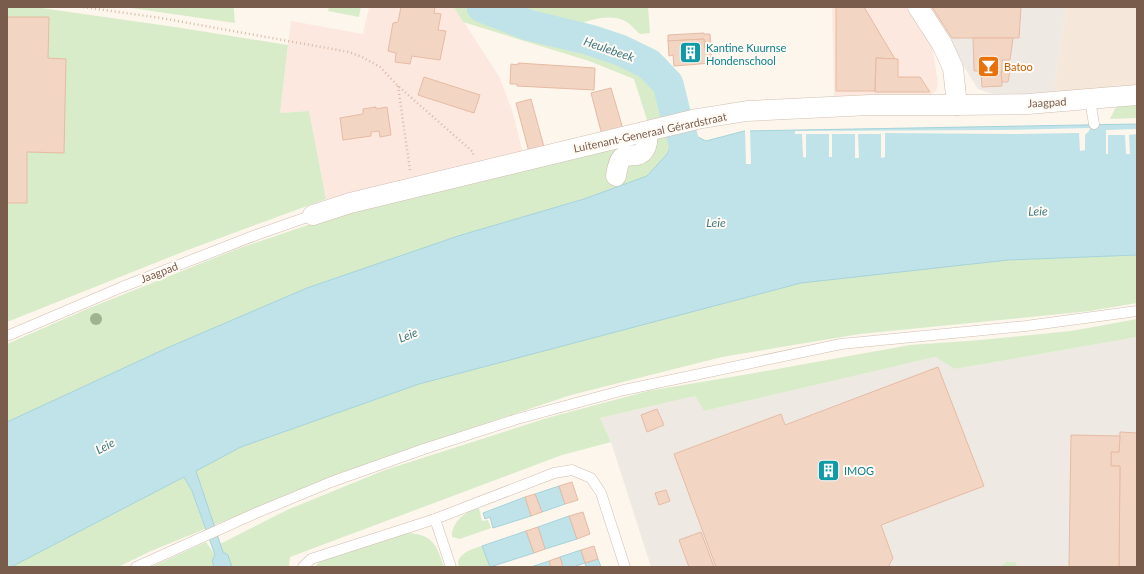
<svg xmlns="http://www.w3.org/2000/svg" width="1144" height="574" font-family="Lato,sans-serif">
  <rect width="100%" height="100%" fill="#fdf6ec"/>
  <polygon fill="#f5e8da" points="1066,7 1137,7 1137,87 1053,96"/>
  <g fill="#fde8e0">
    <polygon points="369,7 454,7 499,76 512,110 524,157 467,165 326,199 309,111 280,113 291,21 363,34"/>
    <polygon points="832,7 906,7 932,44 938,84 936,91 927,99 834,98"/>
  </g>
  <g fill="#efe9e4">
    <polygon points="926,7 1066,7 1053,96 996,95 978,89"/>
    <polygon points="1137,337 1137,567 651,567 611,442 600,418 695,396 704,411 935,357 955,369"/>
  </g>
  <g fill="#d8ecc9">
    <polygon points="7,7 34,7 175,27 288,45 280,113 309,111 326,199 185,251 7,322"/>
    <polygon points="124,7 234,7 234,11 235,23"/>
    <polygon points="329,7 361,7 359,17 328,11"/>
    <path d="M454,7H464L473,14C512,28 551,42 591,54C599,56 608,60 617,61C625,63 634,62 640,67C656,77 662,104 665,121L649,126L634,79L589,61L463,22Z"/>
    <path d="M522,7H648L650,33L640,34C635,30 631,24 625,21C610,13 587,20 573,27L556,17Z"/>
    <polygon points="1137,103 1137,118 1110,119 1116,107"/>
    <polygon points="671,132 673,138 668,153 647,176 584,199 458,236 307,288 167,348 7,422 7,344 87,309 237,249 355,209"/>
    <polygon points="1137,255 1137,303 1090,311 860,334 722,357 571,395 400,452 214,525 196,471 241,447 419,384 801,283 1008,260"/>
    <polygon points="1137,319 1137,337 955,369 935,357 704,411 695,396 600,418 611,442 562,455 290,557 289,567 232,567 228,555 223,553 220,544 287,510 385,470 547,418 648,391 749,374 910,345 981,340 1071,331"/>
    <polygon points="184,477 192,491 205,529 151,551 118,567 11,567"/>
    <path d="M479,508L482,521L488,520L491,528L460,539L452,537C451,523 465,511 479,508Z"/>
    <path d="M406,533C433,534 436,544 444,567H314L323,559Z"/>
    <polygon points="206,542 215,555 212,561 214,567 151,567"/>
    <path d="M482,546L490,567H459L458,561C463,551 472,549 482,546Z"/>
    <polygon points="1006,562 1016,562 1017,567 1002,567 1002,565"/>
  </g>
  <g fill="#bfe3e8" stroke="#a5d3da">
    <polygon points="1137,124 1137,255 1008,260 801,283 419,384 241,447 196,471 223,552 228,555 232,567 214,567 212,561 215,555 192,491 184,477 11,567 7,567 7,422 167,348 307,288 458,236 584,199 647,176 668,153 673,138 694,135 706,141 744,131"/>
    <polygon points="559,486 565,504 542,512 535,494"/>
    <polygon points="525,497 531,516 493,528 490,517 485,519 483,513"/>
    <polygon points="569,516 577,539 545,549 538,527"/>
    <polygon points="526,531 534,553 490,567 482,546"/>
    <polygon points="581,550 585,563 598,559 601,567 586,567 585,563 573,567 563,567 560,557"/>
    <polygon points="549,561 551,567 531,567"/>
  </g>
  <g fill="#fdf6ec">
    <polygon points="1090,128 1089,131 1085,135 1085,150 1080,151 1079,133 1012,134 885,133 885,157 881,158 881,134 858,134 859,158 855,158 855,134 832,134 832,157 829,157 829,134 806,134 806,158 803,157 802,134 795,134 795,131 1004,130"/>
    <polygon points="745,129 750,129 751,164 746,164"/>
    <polygon points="1137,129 1137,134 1129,135 1130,154 1126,154 1125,135 1108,135 1108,154 1106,154 1106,130"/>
  </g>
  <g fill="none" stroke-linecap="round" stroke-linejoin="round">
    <polyline stroke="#bfe3e8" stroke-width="31" points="482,7 528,25 590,40 620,50 649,64 668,84 676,116 684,143 685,179"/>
  </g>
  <g fill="#f3d5c3" stroke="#e6bba3">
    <polygon points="401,7 435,7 434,13 441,14 438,30 446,31 440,60 412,56 410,64 395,62 396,53 388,51 393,23 398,22"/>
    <polygon points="836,7 864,7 895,59 876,58 875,91 836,91"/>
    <polygon points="932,7 1021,7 1019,38 952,38"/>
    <polygon points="7,17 49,17 48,58 66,59 64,153 27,152 27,203 7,203"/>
    <polygon points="704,33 704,34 710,34 711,50 705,50 704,39 668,41 668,35"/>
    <polygon points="973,38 1013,38 1010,60 1002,60 1002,86 982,87 981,71 974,71"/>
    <polygon points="704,39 705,50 711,50 712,63 674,66 673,55 669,56 668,41"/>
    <polygon points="876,58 898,59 898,77 920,77 930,92 875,92"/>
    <polygon points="518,63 595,68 594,90 517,86 517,84 510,84 511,64 518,65"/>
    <polygon points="1010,71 1008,82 1002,82 1001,72"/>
    <polygon points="424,77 480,95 474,113 418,95"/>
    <polygon points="611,88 623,129 602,135 591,93"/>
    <polygon points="531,99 544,147 529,152 516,103"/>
    <polygon points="376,107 376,109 387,107 391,135 380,137 379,131 371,132 371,136 343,140 340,118 363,114 363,109"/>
    <polygon points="938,367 984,486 881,525 893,558 889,565 890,567 716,567 674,454 781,414 785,425"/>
    <polygon points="657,409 664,425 647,432 641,415"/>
    <polygon points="1120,432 1137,433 1137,567 1119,567 1120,466 1111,466 1111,452 1119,452"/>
    <polygon points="1071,435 1120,436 1119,452 1111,452 1111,466 1120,466 1119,567 1069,567"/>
    <polygon points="572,482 578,500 565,504 559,486"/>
    <polygon points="666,490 670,501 659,505 655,493"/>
    <polygon points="535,494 542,512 531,516 525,497"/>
    <polygon points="583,512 590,534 577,539 569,516"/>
    <polygon points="538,527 545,549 534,553 526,531"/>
    <polygon points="701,532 714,567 689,567 679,540"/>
    <polygon points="594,546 598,559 585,563 581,550"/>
    <polygon points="560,557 563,567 551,567 549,561"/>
  </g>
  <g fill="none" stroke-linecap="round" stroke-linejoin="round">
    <defs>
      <g id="lane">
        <polyline points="1090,100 1094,124"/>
        <polyline points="7,336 122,287 256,235 313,215"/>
        <polyline points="435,519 451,567"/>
        <polyline points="136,567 256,513 331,482 424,449 517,419 624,390 841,344 1026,326 1137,311"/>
        <polyline points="303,567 311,559 435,519 554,473 572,470 591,478 601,493 625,567"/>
      </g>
      <g id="street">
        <polyline points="918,7 942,44 953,68 957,105"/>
        <path d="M616,176C617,170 618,162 622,158C627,154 632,156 637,155C645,153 648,144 647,137"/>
        <polyline points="313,215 350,203 697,119 747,111 870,105 957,105 1028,104 1137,95"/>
      </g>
    </defs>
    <use href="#lane" stroke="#d1beb0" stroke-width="11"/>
    <use href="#street" stroke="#d1beb0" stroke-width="21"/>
    <g stroke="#d9b8a5" stroke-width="2.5" stroke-dasharray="1 3" stroke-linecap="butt">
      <polyline points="83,7 161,18 349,52 362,57 380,67 398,86 473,152 473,155"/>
      <polyline points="398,86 410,170"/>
    </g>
    <use href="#lane" stroke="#fff" stroke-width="10"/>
    <use href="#street" stroke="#fff" stroke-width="20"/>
  </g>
  <circle fill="#a0b28e" cx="96" cy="319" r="6"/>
  <defs>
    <symbol id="building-square" viewBox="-11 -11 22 22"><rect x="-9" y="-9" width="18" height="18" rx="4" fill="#0f9aa8" stroke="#fffaf3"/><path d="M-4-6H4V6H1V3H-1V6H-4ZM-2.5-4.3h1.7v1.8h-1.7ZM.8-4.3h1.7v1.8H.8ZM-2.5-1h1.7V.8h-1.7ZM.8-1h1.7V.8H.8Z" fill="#fff"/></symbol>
    <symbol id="bar-square" viewBox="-11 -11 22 22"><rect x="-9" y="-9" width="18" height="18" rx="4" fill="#e8710a" stroke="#fffaf3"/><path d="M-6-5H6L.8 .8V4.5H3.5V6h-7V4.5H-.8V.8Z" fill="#fff"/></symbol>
  </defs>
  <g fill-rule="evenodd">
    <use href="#building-square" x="678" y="40" width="25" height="25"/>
    <use href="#bar-square" x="976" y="54" width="25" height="25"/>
    <use href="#building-square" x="816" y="458" width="25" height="25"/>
  </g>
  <g text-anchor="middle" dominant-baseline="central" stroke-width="4" stroke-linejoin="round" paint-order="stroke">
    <g font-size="11" fill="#0d838f" stroke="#fffaf3" text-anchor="start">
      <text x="706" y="47">Kantine Kuurnse<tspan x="706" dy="13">Hondenschool</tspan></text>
      <text x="844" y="470">IMOG</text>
    </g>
    <g font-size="11" fill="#c56008" stroke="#fffaf3" text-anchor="start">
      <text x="1004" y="66">Batoo</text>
    </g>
    <g font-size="11" fill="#7a5c4d" stroke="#fffaf3">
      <text transform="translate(1047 102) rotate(-3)">Jaagpad</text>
      <text transform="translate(650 132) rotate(-12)">Luitenant-Generaal Gérardstraat</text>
      <text transform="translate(159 272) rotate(-21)">Jaagpad</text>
    </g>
    <g font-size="12" font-style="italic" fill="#437c86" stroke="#fffaf3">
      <text transform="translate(609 49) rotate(19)">Heulebeek</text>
      <text transform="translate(1038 211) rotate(-1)">Leie</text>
      <text x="716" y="222">Leie</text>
      <text transform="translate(408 335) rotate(-21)">Leie</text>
      <text transform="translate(105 446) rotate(-28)">Leie</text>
    </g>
  </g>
  <rect width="1144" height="574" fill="none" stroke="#7a5c4d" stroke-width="16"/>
</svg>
